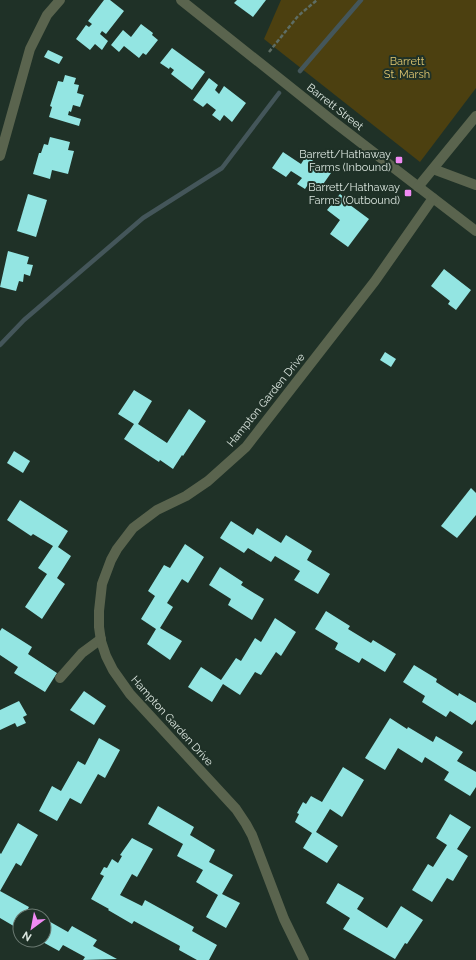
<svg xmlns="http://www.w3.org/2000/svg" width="476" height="960" font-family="Raleway,sans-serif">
  <rect width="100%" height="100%" fill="#1f3127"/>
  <polygon fill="#4c4010" points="281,0 476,0 476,88 420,162 264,39"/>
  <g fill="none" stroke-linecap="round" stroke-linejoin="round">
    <g stroke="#44565a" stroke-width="4.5">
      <polyline points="300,71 361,0"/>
      <polyline points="0,345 24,320 143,218 222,168 279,93"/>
    </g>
  </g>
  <g fill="#93e5e2">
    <polygon points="104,0 110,0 124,11 106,34 102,31 100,34 108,41 102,50 95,44 90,50 76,39 86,25 89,27 92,24 88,21"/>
    <polygon points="237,0 266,0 253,17 234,3"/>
    <polygon points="141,24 153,33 152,35 158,40 146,55 143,53 139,58 124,46 119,52 111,45 123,30 131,37"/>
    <polygon points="172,48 205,72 192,90 171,74 174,70 170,67 169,69 160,63"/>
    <polygon points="48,50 63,57 59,64 44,57"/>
    <polygon points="65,75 76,78 74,84 79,85 77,93 84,95 80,107 73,105 71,112 69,111 68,115 81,119 79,126 49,117 52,107 50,106 58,81 63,82"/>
    <polygon points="209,78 218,85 215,90 219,94 224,86 246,103 232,122 224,115 220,121 212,115 216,110 207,103 203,107 193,100"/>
    <polygon points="50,137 70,142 68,150 74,151 68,174 52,170 50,179 33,174 39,153 41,153 44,144 48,145"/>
    <polygon points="283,152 301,164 306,156 331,173 319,190 309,183 305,189 297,184 302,178 291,171 286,177 272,168"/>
    <polygon points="28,194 47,200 36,237 17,231"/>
    <polygon points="340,194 347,200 346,202 369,219 348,247 330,234 340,220 327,210"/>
    <polygon points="8,251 29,257 27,264 33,265 30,276 24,274 23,282 19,281 16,291 0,287"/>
    <polygon points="444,269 471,290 456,310 448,304 450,301 431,286"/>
    <polygon points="385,352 396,359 391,367 380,360"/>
    <polygon points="134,390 152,401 138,424 167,443 189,409 206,421 183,456 182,455 173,469 160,460 159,462 124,439 134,424 118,414"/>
    <polygon points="14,451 30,461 23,473 7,463"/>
    <polygon points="471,488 476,493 476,515 457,538 441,526"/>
    <polygon points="20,500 68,531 58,547 71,556 57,578 65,584 42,619 25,607 47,574 38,568 53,546 33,534 31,536 7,520"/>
    <polygon points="231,521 253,535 257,528 281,543 286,535 312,551 307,560 330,574 318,594 294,580 300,571 275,556 271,562 248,548 244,553 220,538"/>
    <polygon points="185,544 204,557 188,583 182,579 167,603 173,607 160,628 182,641 170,660 147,644 156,629 141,619 155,596 148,591 164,565 170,568"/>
    <polygon points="220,567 243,582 241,585 264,599 252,620 228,605 231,599 209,585"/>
    <polygon points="326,611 350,626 348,629 371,643 373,640 396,654 385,672 362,658 359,663 335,649 338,643 315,629"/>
    <polygon points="275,618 296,632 281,656 276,652 261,675 255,672 240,695 223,684 212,702 188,687 201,667 221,680 236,658 241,661 255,638 261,642"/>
    <polygon points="2,628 32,647 28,654 57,673 45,692 14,673 18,667 0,655 0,631"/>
    <polygon points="414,665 437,679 436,682 458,696 459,693 476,703 476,720 472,725 450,711 446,717 422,702 425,696 403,682"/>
    <polygon points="84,691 106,706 94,725 70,710"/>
    <polygon points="19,701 27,715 23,717 26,723 17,727 15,723 0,730 0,710"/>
    <polygon points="390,718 407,729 408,727 433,742 436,736 463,752 457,761 476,772 476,787 470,796 444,780 449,772 425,757 422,763 398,748 385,770 365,758"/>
    <polygon points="99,738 120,750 105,778 98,774 81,804 70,798 57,821 39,811 52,786 61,791 78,761 85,765"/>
    <polygon points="343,767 364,780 342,817 330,809 316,832 338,846 327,863 303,848 312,833 295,822 299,814 297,813 303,802 306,804 311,796 322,802"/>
    <polygon points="158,806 194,827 190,835 215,850 209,862 233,875 222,894 240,903 226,928 206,917 218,895 196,882 203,870 177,856 183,844 148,824"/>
    <polygon points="450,814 471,827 457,849 468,856 453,881 447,878 432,902 412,890 428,864 433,867 447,845 436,838"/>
    <polygon points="18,823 38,835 21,866 16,863 0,891 29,907 24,916 20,916 20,923 17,928 0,918 0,853 1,854"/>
    <polygon points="132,838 153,849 137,877 132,874 120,895 142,906 145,900 194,927 192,931 217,945 209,960 197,960 179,950 180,946 134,921 132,924 108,910 109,909 91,899 104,876 100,874 104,867 107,868 112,859 118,863 122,856 120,855"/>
    <polygon points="338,883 364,898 357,909 387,928 401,906 423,920 407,944 405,943 395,959 343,929 350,918 326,903"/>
    <polygon points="45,919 68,932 72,926 97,940 93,946 117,959 83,960 85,957 63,945 59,951 39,940 44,940"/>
  </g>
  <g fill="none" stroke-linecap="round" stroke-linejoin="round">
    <polyline stroke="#5e6d64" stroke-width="2.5" stroke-dasharray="4 2" stroke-linecap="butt" points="269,52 298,16 317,0"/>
    <g stroke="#5a644e" stroke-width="10">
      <polyline points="181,0 334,122 476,231"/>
      <polyline points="0,156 30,49 47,15 60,0"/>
      <polyline points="433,169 476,185"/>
      <polyline points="418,187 476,116"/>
      <polyline points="60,678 82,653 101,639"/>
      <polyline points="304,960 284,919 252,835 246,824 236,809 130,694 113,670 106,656 101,641 99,627 99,611 102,584 111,560 117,549 133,528 157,510 186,496 208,481 246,447 375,281 433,198"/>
    </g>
  </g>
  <g fill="#f18af4" stroke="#1f3127" stroke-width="1.5">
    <rect x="395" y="156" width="8" height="8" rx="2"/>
    <rect x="404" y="189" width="8" height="8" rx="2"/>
  </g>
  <g text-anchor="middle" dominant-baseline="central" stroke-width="4" stroke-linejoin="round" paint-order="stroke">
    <g font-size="11" fill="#e0c771" stroke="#1f3127">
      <text x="407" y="61">Barrett<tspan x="407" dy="13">St. Marsh</tspan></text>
    </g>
    <g font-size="11" fill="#dbe6df" stroke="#1f3127">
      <text transform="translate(335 107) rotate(38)">Barrett Street</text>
      <text transform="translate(266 400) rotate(-51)">Hampton Garden Drive</text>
      <text transform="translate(172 721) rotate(48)">Hampton Garden Drive</text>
    </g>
    <g font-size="11" fill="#dbe6df" stroke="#1f3127" text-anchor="end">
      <text x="391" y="154">Barrett/Hathaway<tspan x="391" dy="13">Farms (Inbound)</tspan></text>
      <text x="400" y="187">Barrett/Hathaway<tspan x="400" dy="13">Farms (Outbound)</tspan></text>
    </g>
  </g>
  <g transform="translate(32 928) rotate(212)"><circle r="19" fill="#1f3127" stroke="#6a7971"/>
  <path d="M0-3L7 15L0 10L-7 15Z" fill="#f18af4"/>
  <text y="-6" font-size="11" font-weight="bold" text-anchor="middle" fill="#dbe6df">N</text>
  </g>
</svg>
